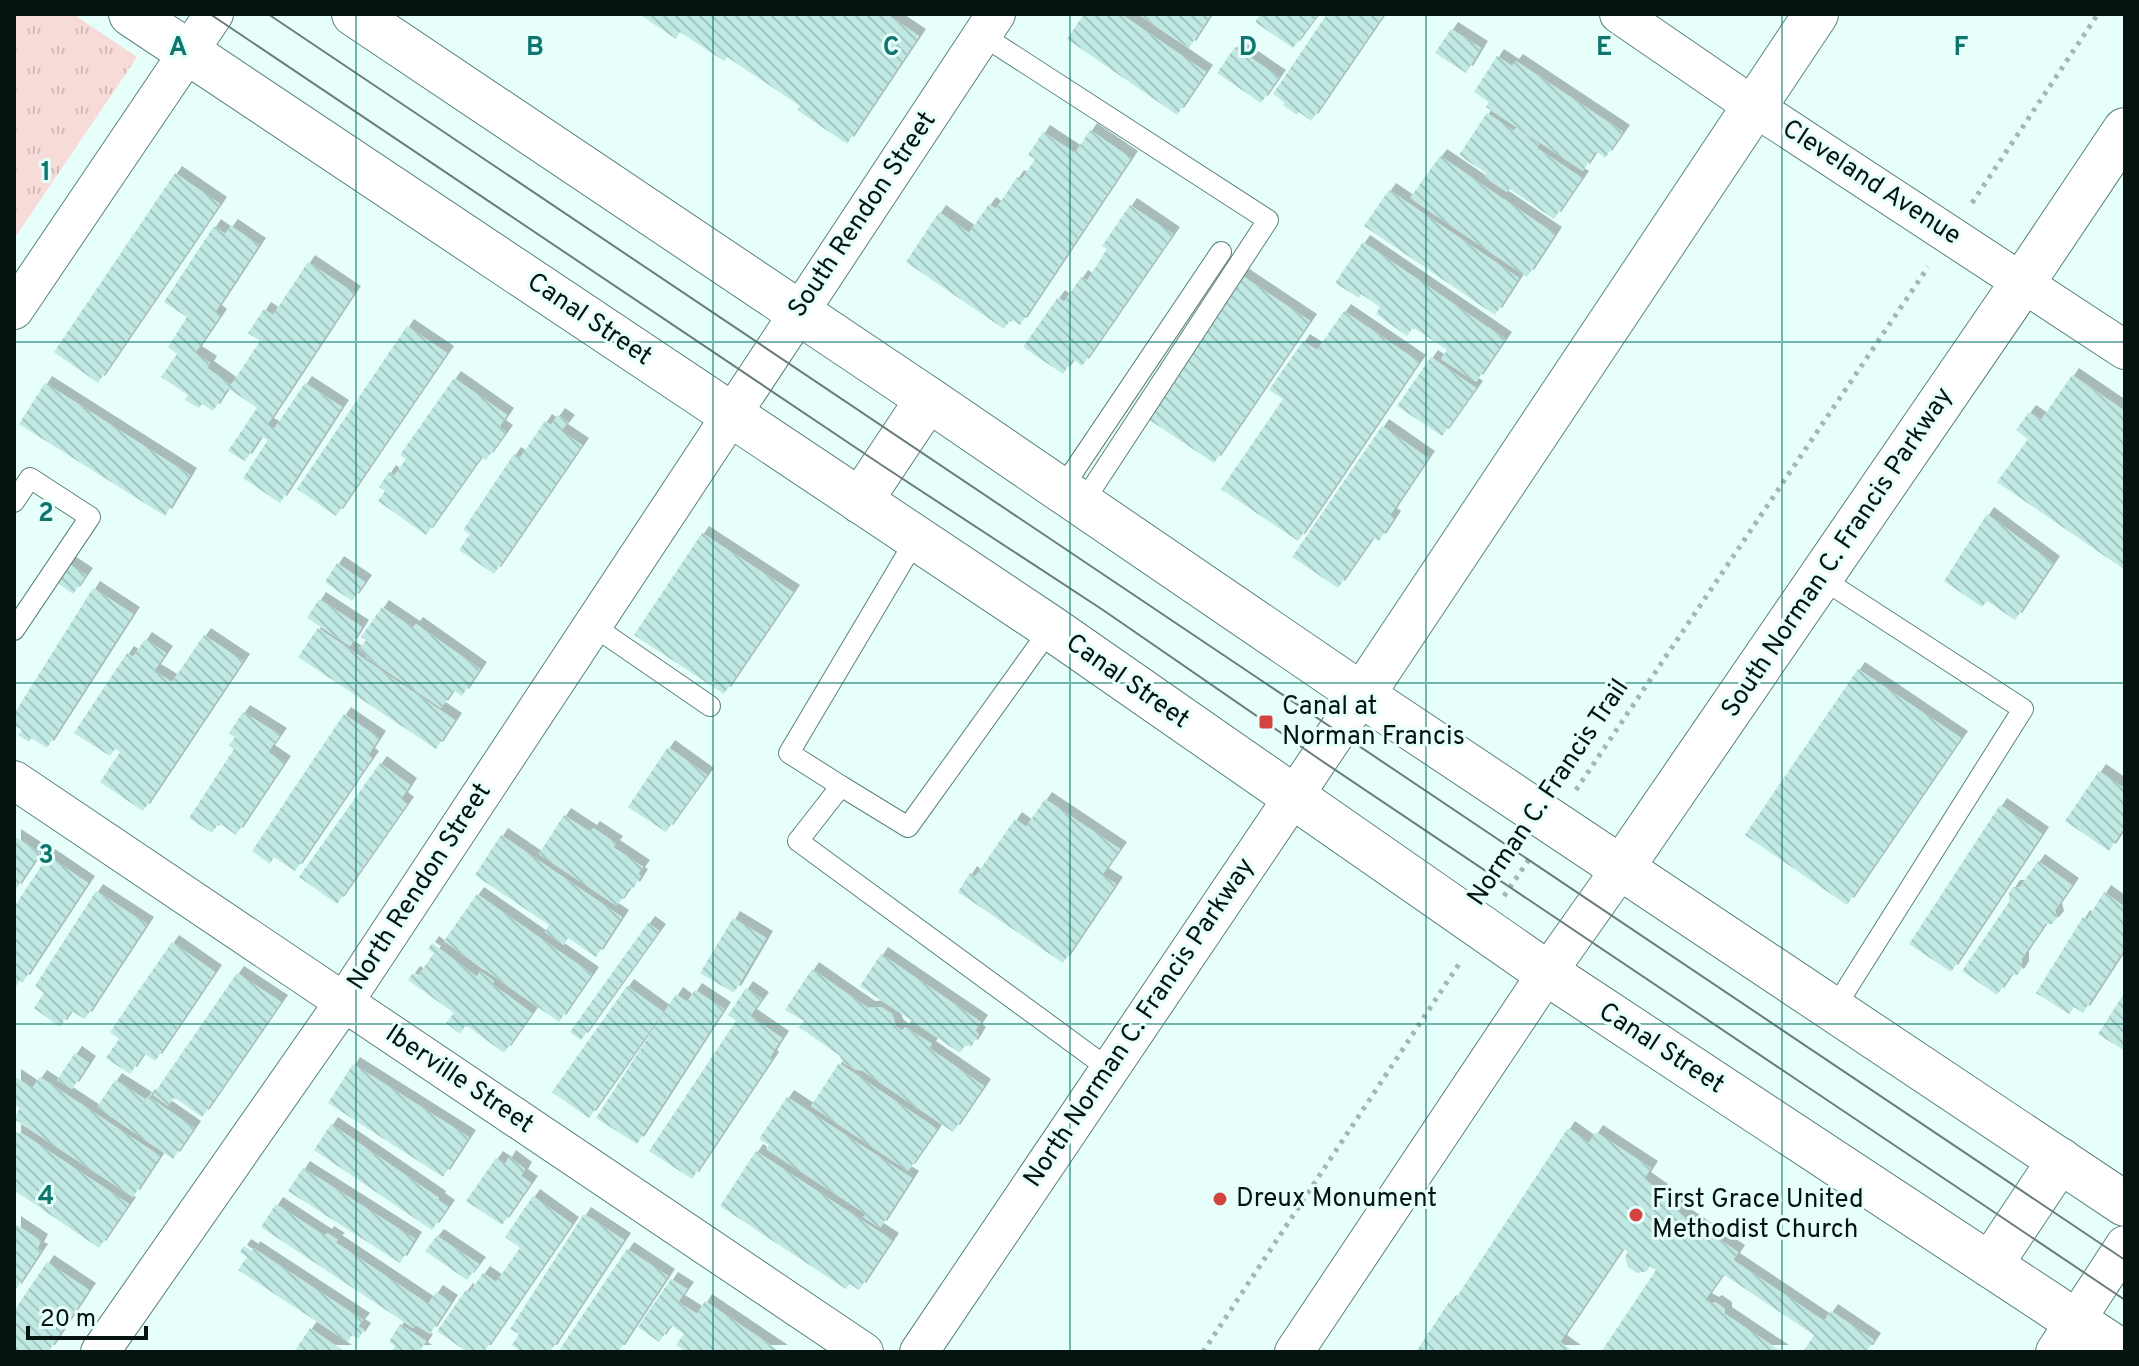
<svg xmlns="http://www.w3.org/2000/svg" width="2139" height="1366" font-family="Overpass,sans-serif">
  <defs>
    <pattern id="grass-tufts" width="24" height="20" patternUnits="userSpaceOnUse" patternTransform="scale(2)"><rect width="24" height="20" fill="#f6dbd8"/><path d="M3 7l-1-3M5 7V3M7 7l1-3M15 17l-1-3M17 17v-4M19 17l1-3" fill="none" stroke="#d1bbb8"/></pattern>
    <pattern id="building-back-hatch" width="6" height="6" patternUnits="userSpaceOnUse" patternTransform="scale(2)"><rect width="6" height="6" fill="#c0e9e3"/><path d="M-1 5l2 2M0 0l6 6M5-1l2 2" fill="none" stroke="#a4c7c2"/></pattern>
    <filter id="shadow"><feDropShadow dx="7" dy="-7" stdDeviation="0" flood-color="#0004"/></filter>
  </defs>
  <rect width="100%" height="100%" fill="#e6fffb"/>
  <polygon fill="url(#grass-tufts)" points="14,14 73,14 137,57 14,239"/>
  <g fill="url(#building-back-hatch)" filter="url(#shadow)">
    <polygon points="639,14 886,14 919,36 847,144 797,110 800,106 727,57 724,61 680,32 676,39"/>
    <polygon points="1084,14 1121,14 1206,72 1177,115 1067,39"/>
    <polygon points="1138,14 1211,14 1189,48"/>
    <polygon points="1261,14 1318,14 1293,48 1255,22"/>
    <polygon points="1327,14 1384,14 1311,121 1299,112 1297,115 1283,105 1285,103 1273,94"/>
    <polygon points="1451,29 1481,48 1466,73 1435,53"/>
    <polygon points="1235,47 1279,77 1261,103 1217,73"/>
    <polygon points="1497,56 1512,66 1516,61 1623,132 1605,158 1596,151 1583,171 1486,107 1489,102 1474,92"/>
    <polygon points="1487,113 1514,131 1516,128 1539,144 1537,148 1582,178 1554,219 1510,189 1507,192 1484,177 1486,173 1459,155"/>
    <polygon points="1090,130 1131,158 1020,325 1011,319 1004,329 906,262 939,212 969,233 989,204 996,209 1017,177 1022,179 1035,159 1028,155 1043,132 1075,153"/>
    <polygon points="1440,156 1555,234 1527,277 1410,198"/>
    <polygon points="175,173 220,204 98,383 54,352"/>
    <polygon points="1389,190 1519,278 1495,315 1364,226"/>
    <polygon points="1130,205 1173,234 1082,366 1073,359 1063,374 1023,347 1058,297 1064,302 1081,277 1087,281 1107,249 1102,246"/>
    <polygon points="214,226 225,234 231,226 259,245 215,312 220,316 195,353 210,363 207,368 231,385 260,341 248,333 264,309 273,315 308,262 354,293 267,425 274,429 305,383 342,407 280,503 243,478 268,440 261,436 245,461 228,451 257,408 228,388 213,411 202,404 199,408 185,400 188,395 161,377 177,354 168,347 187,317 164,302"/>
    <polygon points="1363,242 1505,339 1476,382 1441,359 1447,350 1413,327 1407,336 1376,314 1380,307 1361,294 1359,298 1335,283"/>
    <polygon points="1241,275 1310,321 1214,463 1145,417"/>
    <polygon points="1344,311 1419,362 1298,541 1221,489 1283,399 1269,390 1303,341 1317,350"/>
    <polygon points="407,326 447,353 336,516 297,489"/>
    <polygon points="1431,357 1476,388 1442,436 1397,406"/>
    <polygon points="2072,375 2125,411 2125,570 1997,482 2028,439 2016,430 2029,412 2041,420"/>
    <polygon points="454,378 507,415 499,427 506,432 486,460 481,457 426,535 378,501 385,491 379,487 389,472 394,476 406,459 400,455"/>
    <polygon points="45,383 190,475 165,516 19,424"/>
    <polygon points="558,415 568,422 561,431 582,445 494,574 459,550 470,534 463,530 514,454 520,458 545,421 551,425"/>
    <polygon points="1382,426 1428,458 1390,515 1394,518 1379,541 1373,537 1338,588 1292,557"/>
    <polygon points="1987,514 2053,563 2015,620 1987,601 1982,607 1944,581"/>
    <polygon points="702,533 793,592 724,694 634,635"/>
    <polygon points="68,563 86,575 73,594 56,582"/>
    <polygon points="337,563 365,582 352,601 325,582"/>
    <polygon points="93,588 133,614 47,748 31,738 29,742 18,735 22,730 14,725 14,714"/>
    <polygon points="319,599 362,627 350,646 307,618"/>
    <polygon points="382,607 413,628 416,624 480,669 462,696 453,690 441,708 366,657 367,655 359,649 366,640 361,637"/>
    <polygon points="318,628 455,720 436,749 298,657"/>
    <polygon points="204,635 243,661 143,811 100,782 120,752 115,749 110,756 74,733 127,653 133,657 145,639 166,653 154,671 172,682"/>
    <polygon points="1858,669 1961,738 1847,905 1745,835"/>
    <polygon points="243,712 280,735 268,752 284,763 236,835 219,823 212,833 189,818 234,749 229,745 235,737 229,733"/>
    <polygon points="344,714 379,738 368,755 372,758 295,871 274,857 270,864 252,851"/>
    <polygon points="668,747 707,775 666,832 628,807"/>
    <polygon points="380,763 410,785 401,799 407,804 337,904 299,877"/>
    <polygon points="2099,771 2125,789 2125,826 2109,851 2065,821"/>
    <polygon points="1045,799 1120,849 1102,875 1116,884 1063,963 958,892 970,873 975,877 1015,819 1026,827"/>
    <polygon points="2000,805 2042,834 1951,972 1909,944"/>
    <polygon points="564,815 590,832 593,828 616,843 613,847 643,867 638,874 641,876 633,889 630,887 617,906 539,854"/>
    <polygon points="501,835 622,917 596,957 568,938 564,945 545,932 549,925 475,875"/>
    <polygon points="14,836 40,853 14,892"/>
    <polygon points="48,856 88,883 23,982 20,980 14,990 14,907"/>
    <polygon points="2038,861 2072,885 2055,910 2057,918 2052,924 2045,924 2022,958 2022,968 2017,976 2012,973 1997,995 1962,971 2009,902 2009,893 2013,887 2020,887"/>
    <polygon points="96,891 147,924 85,1019 71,1011 60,1027 34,1008 44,993 35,986"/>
    <polygon points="2104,892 2125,907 2125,948 2083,1013 2074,1007 2069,1014 2036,993 2083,917 2087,920"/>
    <polygon points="477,894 592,974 559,1022 444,941"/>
    <polygon points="733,918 766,938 734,993 700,973"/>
    <polygon points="648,923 659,931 581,1040 570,1032"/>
    <polygon points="172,942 215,972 155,1061 144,1053 130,1074 106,1058 119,1039 110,1032"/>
    <polygon points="432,943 477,977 480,971 494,981 492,984 532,1013 504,1053 466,1025 460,1034 446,1023 454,1013 408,980 413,973 418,976 434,953 428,949"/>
    <polygon points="881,954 981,1022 975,1031 979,1034 971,1047 966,1044 960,1053 860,986"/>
    <polygon points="812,969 868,1008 881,1007 892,1014 896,1026 902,1031 905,1027 932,1044 929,1048 984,1086 953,1132 863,1071 854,1069 844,1063 839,1055 799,1027 804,1021 785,1010"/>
    <polygon points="237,973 281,1002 202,1117 174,1097 168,1106 153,1095"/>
    <polygon points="627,986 663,1012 589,1118 552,1092"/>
    <polygon points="746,988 762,999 750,1016 782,1038 770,1057 772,1059 692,1179 649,1151 736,1021 728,1015"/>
    <polygon points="695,990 724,1009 637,1144 596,1118 676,994 687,1002"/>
    <polygon points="2125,992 2125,1051 2098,1034"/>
    <polygon points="75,1053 89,1063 72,1089 57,1080"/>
    <polygon points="839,1063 937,1129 908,1171 811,1106"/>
    <polygon points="353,1064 469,1137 443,1177 328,1103"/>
    <polygon points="14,1076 32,1088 40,1077 160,1156 133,1197 14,1119 20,1108 14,1104"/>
    <polygon points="115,1080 145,1099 133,1119 148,1096 194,1128 173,1159 97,1107"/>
    <polygon points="787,1097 912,1178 880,1228 863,1217 866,1214 766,1149 769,1145 759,1139"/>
    <polygon points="331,1124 439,1198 438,1200 448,1207 432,1230 314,1150"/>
    <polygon points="1568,1128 1589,1143 1596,1132 1651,1168 1644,1179 1661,1191 1658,1195 1679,1209 1678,1212 1738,1252 1733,1260 1824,1321 1831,1311 1874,1340 1866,1352 1803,1352 1814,1335 1723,1274 1705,1300 1712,1304 1715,1302 1725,1309 1725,1314 1782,1352 1601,1352 1656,1270 1650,1266 1647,1271 1637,1273 1628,1267 1625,1257 1628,1252 1623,1248 1560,1342 1574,1352 1416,1352 1449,1302 1452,1304"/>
    <polygon points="14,1131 19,1134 20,1132 129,1204 99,1248 14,1190"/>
    <polygon points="756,1151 892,1240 859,1290 850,1284 846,1289 720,1206"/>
    <polygon points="509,1157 525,1169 521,1176 531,1183 502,1225 466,1201 496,1158 505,1164"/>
    <polygon points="303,1168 415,1239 400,1263 288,1191"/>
    <polygon points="533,1196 572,1224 484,1352 467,1352 437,1331 466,1290 469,1293 483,1273 496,1282 520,1248 505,1237"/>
    <polygon points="276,1204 325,1236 327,1233 338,1240 335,1242 428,1304 436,1292 451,1302 430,1334 416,1325 413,1328 261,1227"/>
    <polygon points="584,1214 624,1240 550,1352 541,1350 540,1352 522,1352 512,1345 519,1334 510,1329"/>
    <polygon points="14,1223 41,1241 37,1249 41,1251 14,1292"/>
    <polygon points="437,1236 479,1264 467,1280 425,1251"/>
    <polygon points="244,1246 252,1251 253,1248 363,1320 358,1326 364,1330 358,1339 352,1335 348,1342 238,1270 247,1257 240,1252"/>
    <polygon points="627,1249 668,1276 618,1352 558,1352"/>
    <polygon points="47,1262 89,1290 48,1352 14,1352 14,1311"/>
    <polygon points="671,1279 687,1289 678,1302 697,1314 705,1301 781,1352 687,1352 676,1345 684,1334 671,1325 659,1342 638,1327"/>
    <polygon points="400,1324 426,1341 421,1349 425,1352 391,1352 395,1346 389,1342"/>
    <polygon points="310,1328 345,1352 294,1352"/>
  </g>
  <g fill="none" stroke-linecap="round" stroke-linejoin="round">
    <defs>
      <g id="service">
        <polyline points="982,35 1268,220 1082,504"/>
        <polyline points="1061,490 1221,252"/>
        <polyline points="14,502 30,478 90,517 14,630"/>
        <polyline points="1821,578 2023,709 1834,1009"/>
        <polyline points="592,625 710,706"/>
        <polyline points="1051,628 908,827 841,786 798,841 1109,1069"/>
        <polyline points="841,786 789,753 916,539"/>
      </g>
      <g id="minor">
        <polyline points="1619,14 1753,106 2125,350"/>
        <polyline points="14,310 214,14"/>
        <polyline points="14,780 864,1352"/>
        <polyline points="100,1352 344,1002 996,14"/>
        <polyline points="919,1352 1362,695"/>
        <polyline points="1294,1352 1547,973 1622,867"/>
        <polyline points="2055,1352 2125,1245"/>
      </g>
      <g id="tertiary">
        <polyline points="1362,695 1816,14"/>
        <polyline points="1622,867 2023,282 2125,130"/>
      </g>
      <g id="primary">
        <polyline points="131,14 1051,628 1547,973 2122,1352"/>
        <polyline points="354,14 928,399 1362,695 2125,1204"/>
        <polyline points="860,501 928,399"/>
        <polyline points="1990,1265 2060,1160"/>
      </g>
    </defs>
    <use href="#service" stroke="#5d827d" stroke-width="22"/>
    <use href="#minor" stroke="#5d827d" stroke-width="40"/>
    <use href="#tertiary" stroke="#5d827d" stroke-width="46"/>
    <use href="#primary" stroke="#5d827d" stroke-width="46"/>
    <g stroke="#a2b8b5" stroke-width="5" stroke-dasharray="4 6" stroke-linecap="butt">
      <polyline points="1972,203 2098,14"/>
      <polyline points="1576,790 1928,267"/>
      <polyline points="1504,896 1530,858"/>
      <polyline points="1203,1352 1461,961"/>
    </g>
    <use href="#service" stroke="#fff" stroke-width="20"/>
    <use href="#minor" stroke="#fff" stroke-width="38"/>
    <use href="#tertiary" stroke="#fff" stroke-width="44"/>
    <use href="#primary" stroke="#fff" stroke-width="44"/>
    <g stroke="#6a7d7a" stroke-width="2">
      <polyline points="210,14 883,466 1103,610 1319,759 2125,1300"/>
      <polyline points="268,14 2125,1260"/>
    </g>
  </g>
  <path fill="none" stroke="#0f766e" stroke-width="2" stroke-opacity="0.55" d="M356,14V1352M713,14V1352M1070,14V1352M1426,14V1352M1782,14V1352M14,342H2125M14,683H2125M14,1024H2125"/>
  <g fill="#d34441" stroke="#e6fffb" stroke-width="3">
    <rect x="1258" y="714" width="16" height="16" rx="4"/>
    <circle cx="1220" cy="1199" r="8"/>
    <circle cx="1636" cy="1215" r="8"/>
  </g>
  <g text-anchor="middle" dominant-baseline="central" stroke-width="6" stroke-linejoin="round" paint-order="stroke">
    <g font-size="26" fill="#051311" stroke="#e6fffb">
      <text transform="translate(1871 183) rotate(33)">Cleveland Avenue</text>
      <text transform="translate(863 215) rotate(-56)">South Rendon Street</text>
      <text transform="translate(589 320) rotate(34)">Canal Street</text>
      <text transform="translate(1838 553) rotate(-56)">South Norman C. Francis Parkway</text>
      <text transform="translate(1127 682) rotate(35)">Canal Street</text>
      <text transform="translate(1549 793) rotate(-56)">Norman C. Francis Trail</text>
      <text transform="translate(420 887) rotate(-57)">North Rendon Street</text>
      <text transform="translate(1140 1023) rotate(-56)">North Norman C. Francis Parkway</text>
      <text transform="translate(1661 1049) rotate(33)">Canal Street</text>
      <text transform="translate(459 1080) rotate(34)">Iberville Street</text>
    </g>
    <g font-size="26" fill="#051311" stroke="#e6fffb" text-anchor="start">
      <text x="1282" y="707">Canal at<tspan x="1282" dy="30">Norman Francis</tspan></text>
      <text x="1236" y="1199">Dreux Monument</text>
      <text x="1652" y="1200">First Grace United<tspan x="1652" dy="30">Methodist Church</tspan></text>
    </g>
  </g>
  <g font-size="26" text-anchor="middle" font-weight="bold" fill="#0f766e" stroke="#e6fffb" stroke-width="6" stroke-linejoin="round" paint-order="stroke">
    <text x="178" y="55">A</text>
    <text x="535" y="55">B</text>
    <text x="891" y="55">C</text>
    <text x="1248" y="55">D</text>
    <text x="1604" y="55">E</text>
    <text x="1961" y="55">F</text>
    <text x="46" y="180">1</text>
    <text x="46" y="521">2</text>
    <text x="46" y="863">3</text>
    <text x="46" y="1204">4</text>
  </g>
  <rect width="2139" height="1366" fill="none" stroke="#051311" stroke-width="32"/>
  <path d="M28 1326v12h118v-12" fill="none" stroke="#051311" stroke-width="4"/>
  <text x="40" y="1326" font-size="24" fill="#051311" stroke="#e6fffb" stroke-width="6" paint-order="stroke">20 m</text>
</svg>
